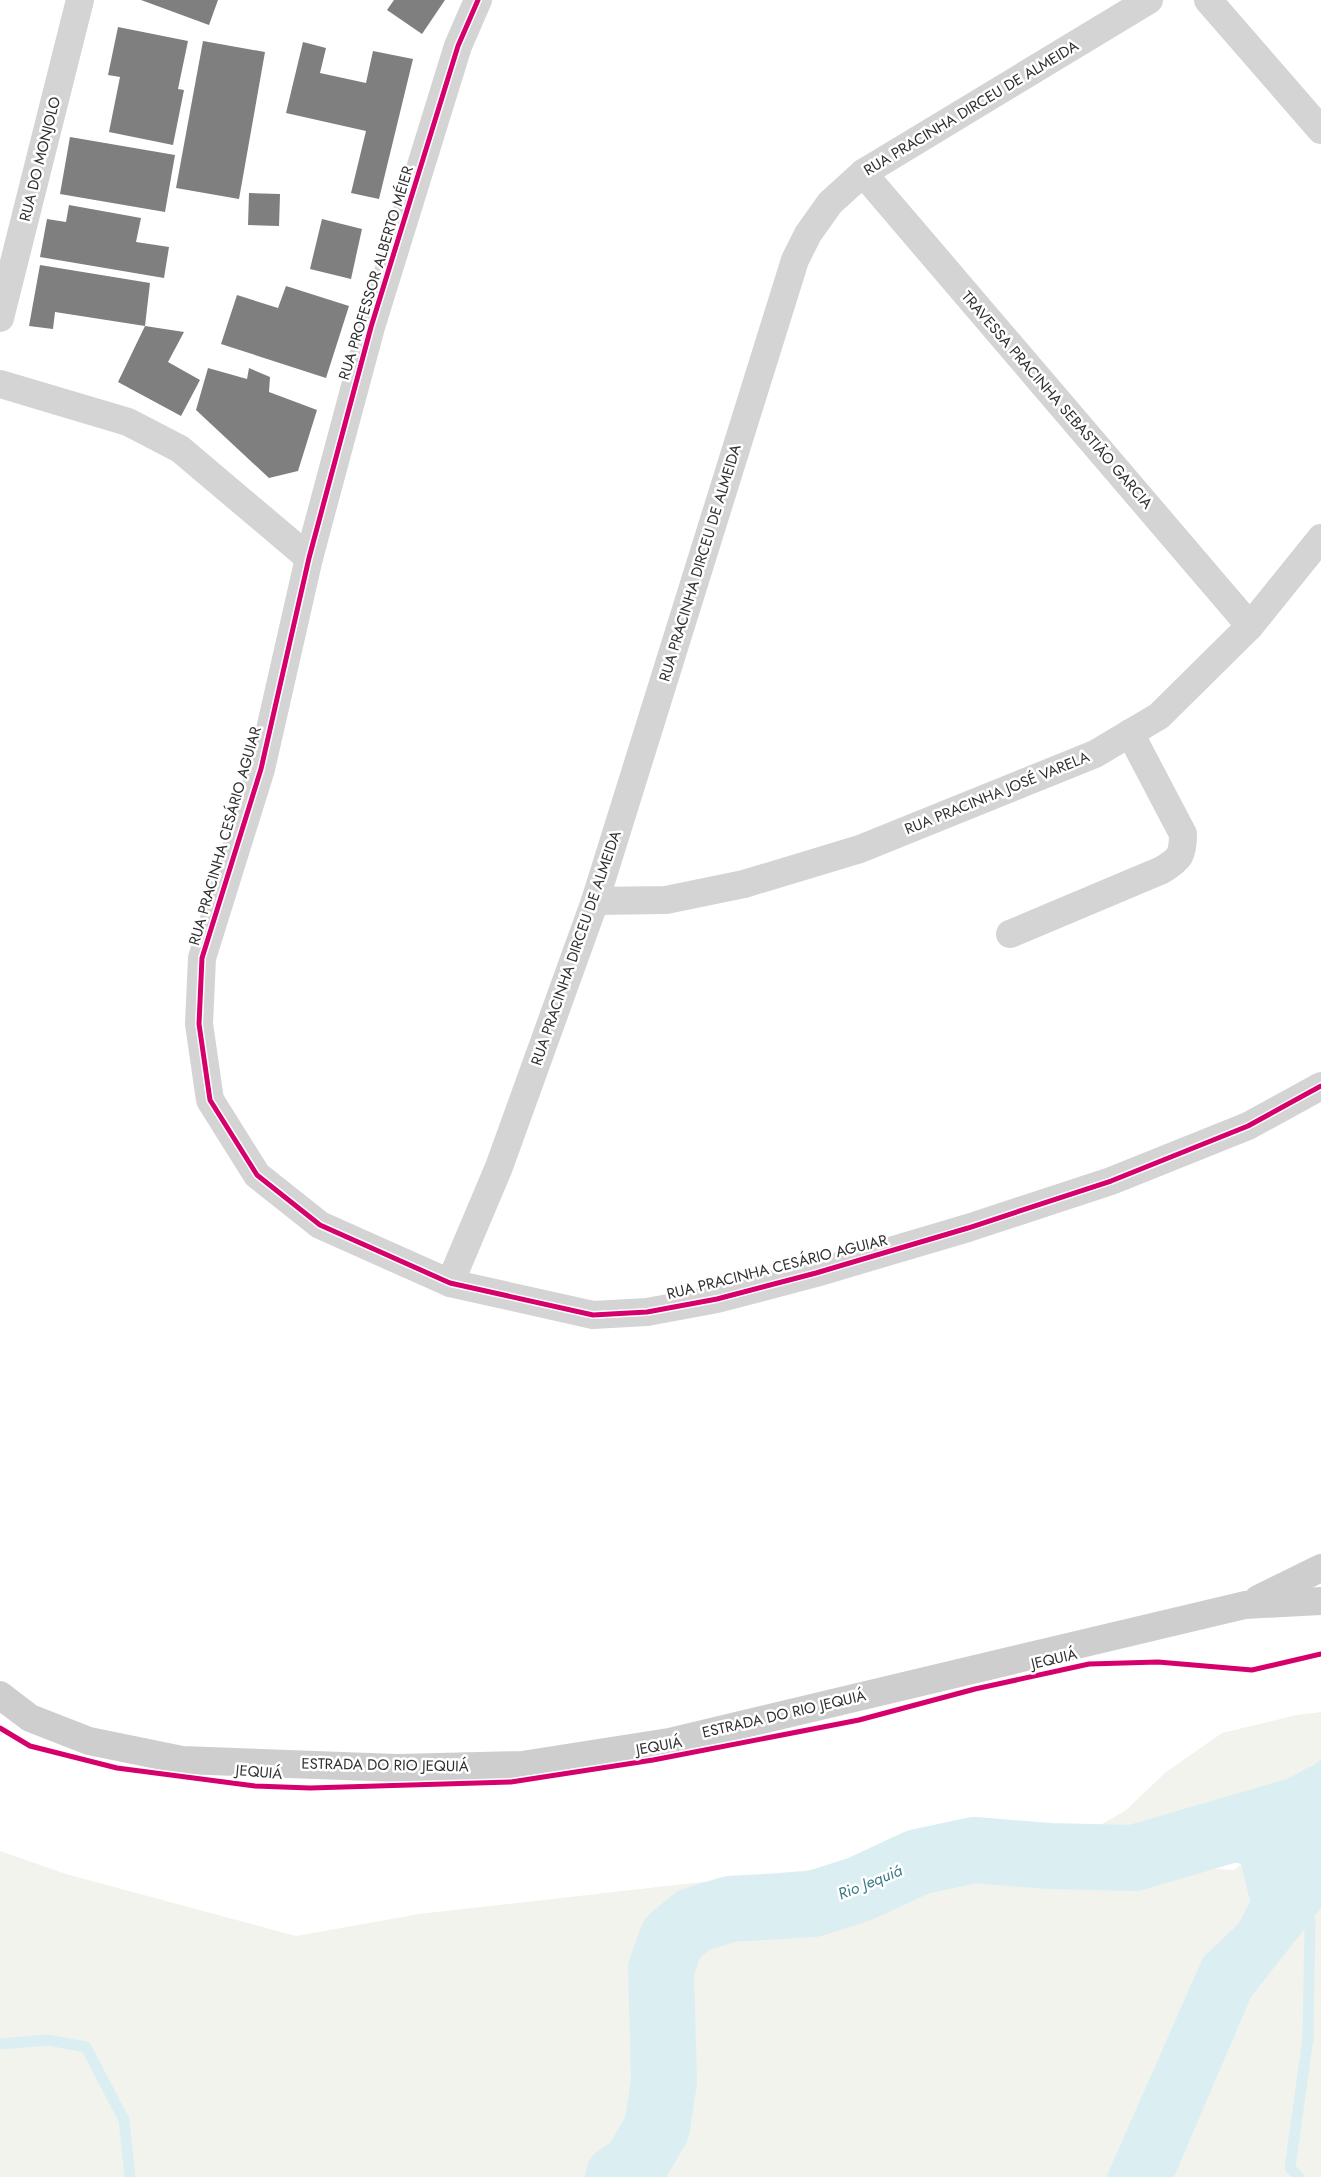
<svg xmlns="http://www.w3.org/2000/svg" width="1321" height="2177" font-family="Jost,sans-serif">
  <rect width="100%" height="100%" fill="#fff"/>
  <g fill="#f2f3ec">
    <polygon points="1321,1712 1321,1785 1201,1868 1234,1870 1242,1864 1250,1904 1238,1924 1203,1957 1106,2177 0,2177 0,1851 66,1874 296,1936 419,1914 836,1867 1005,1825 1049,1836 1086,1833 1125,1811 1166,1772 1222,1733 1297,1715"/>
    <polygon points="1321,1891 1321,2177 1174,2177 1237,1989"/>
  </g>
  <polygon fill="#dbeff2" points="1321,1759 1321,1908 1251,1997 1174,2177 1106,2177 1203,1957 1238,1924 1250,1902 1241,1864 1221,1860 1134,1858 1314,1765"/>
  <g fill="none" stroke-linecap="round" stroke-linejoin="round">
    <g stroke="#dbeff2" stroke-width="11">
      <polyline points="0,2044 48,2040 86,2047 124,2120 130,2177"/>
      <polyline points="1299,2177 1290,2168 1308,2038 1310,1922 1306,1910"/>
    </g>
    <polyline stroke="#dbeff2" stroke-width="66" points="618,2177 634,2167 657,2128 664,2081 661,1969 672,1938 694,1920 730,1909 813,1904 860,1889 918,1862 974,1850 1049,1856 1134,1858 1305,1808 1321,1798"/>
  </g>
  <g fill="#7f7f7f">
    <polygon points="141,0 218,0 209,25"/>
    <polygon points="394,0 445,0 422,34 387,10"/>
    <polygon points="118,27 188,41 178,89 184,90 173,145 109,132 120,77 108,75"/>
    <polygon points="203,41 265,52 239,199 176,188"/>
    <polygon points="303,42 326,48 320,73 366,83 373,51 413,59 379,199 351,193 366,131 286,113"/>
    <polygon points="70,137 175,155 165,212 60,194"/>
    <polygon points="249,193 280,194 279,226 248,225"/>
    <polygon points="69,205 141,218 136,242 169,247 164,278 40,257 47,219 66,222"/>
    <polygon points="322,219 362,229 351,279 310,269"/>
    <polygon points="40,265 150,283 145,326 55,312 53,329 29,326"/>
    <polygon points="286,286 349,306 326,378 221,344 237,295 278,308"/>
    <polygon points="145,326 184,332 168,362 200,380 181,416 118,382"/>
    <polygon points="208,368 247,379 249,368 270,377 269,392 317,410 298,471 269,478 196,410"/>
  </g>
  <g fill="none" stroke-linecap="round" stroke-linejoin="round">
    <g stroke="#d4d4d4" stroke-width="28">
      <polyline points="478,0 458,46 371,327 309,558 261,769 202,958 199,1024 210,1100 257,1175 320,1225 450,1283 593,1315 647,1312 717,1299 816,1273 968,1228 1111,1181 1248,1126 1321,1086"/>
      <polyline points="1208,0 1321,130"/>
      <polyline points="863,173 1250,626"/>
      <polyline points="0,318 80,0"/>
      <polyline points="0,384 128,422 180,449 309,558"/>
      <polyline points="595,901 666,900 744,884 860,849 1095,754 1159,716 1250,626 1321,538"/>
      <path d="M1010,934L1162,870C1180,859 1183,855 1183,834L1130,733"/>
      <polyline points="450,1283 499,1167 595,901 795,260 808,234 830,203 863,173 1149,0"/>
    </g>
    <g stroke="#cecece" stroke-width="28">
      <polyline points="1258,1599 1321,1568"/>
      <polyline points="0,1695 30,1718 89,1741 182,1760 397,1768 522,1765 669,1742 1245,1605 1321,1601"/>
    </g>
    <defs>
      <g id="cycleway">
        <polyline points="478,0 458,46 371,327 309,558 261,769 202,958 199,1024 210,1100 257,1175 320,1225 450,1283 593,1315 647,1312 717,1299 816,1273 968,1228 1111,1181 1248,1126 1321,1086"/>
        <polyline points="0,1728 30,1746 117,1768 255,1786 310,1788 511,1782 653,1760 859,1720 975,1689 1089,1664 1158,1662 1252,1670 1321,1654"/>
      </g>
    </defs>
    <use href="#cycleway" stroke="#fff" stroke-width="8"/>
    <use href="#cycleway" stroke="#d6006c" stroke-width="5"/>
  </g>
  <g text-anchor="middle" dominant-baseline="central" stroke-width="5" stroke-linejoin="round" paint-order="stroke">
    <g font-size="15" fill="#303030" stroke="#fff">
      <text transform="translate(971 108) rotate(-31)">RUA PRACINHA DIRCEU DE ALMEIDA</text>
      <text transform="translate(40 159) rotate(-76)">RUA DO MONJOLO</text>
      <text transform="translate(376 273) rotate(-73)">RUA PROFESSOR ALBERTO MÉIER</text>
      <text transform="translate(1057 400) rotate(49)">TRAVESSA PRACINHA SEBASTIÃO GARCIA</text>
      <text transform="translate(700 563) rotate(-73)">RUA PRACINHA DIRCEU DE ALMEIDA</text>
      <text transform="translate(997 793) rotate(-22)">RUA PRACINHA JOSÉ VARELA</text>
      <text transform="translate(225 836) rotate(-74)">RUA PRACINHA CESÁRIO AGUIAR</text>
      <text transform="translate(576 948) rotate(-71)">RUA PRACINHA DIRCEU DE ALMEIDA</text>
      <text transform="translate(777 1267) rotate(-14)">RUA PRACINHA CESÁRIO AGUIAR</text>
      <text transform="translate(1054 1659) rotate(-13)">JEQUIÁ</text>
      <text transform="translate(784 1714) rotate(-13)">ESTRADA DO RIO JEQUIÁ</text>
      <text transform="translate(659 1746) rotate(-10)">JEQUIÁ</text>
      <text transform="translate(385 1765) rotate(1)">ESTRADA DO RIO JEQUIÁ</text>
      <text transform="translate(259 1772) rotate(5)">JEQUIÁ</text>
    </g>
    <g font-size="16" font-style="italic" fill="#3a7b86" stroke="#fff">
      <text transform="translate(870 1882) rotate(-22)">Rio Jequiá</text>
    </g>
  </g>
</svg>
